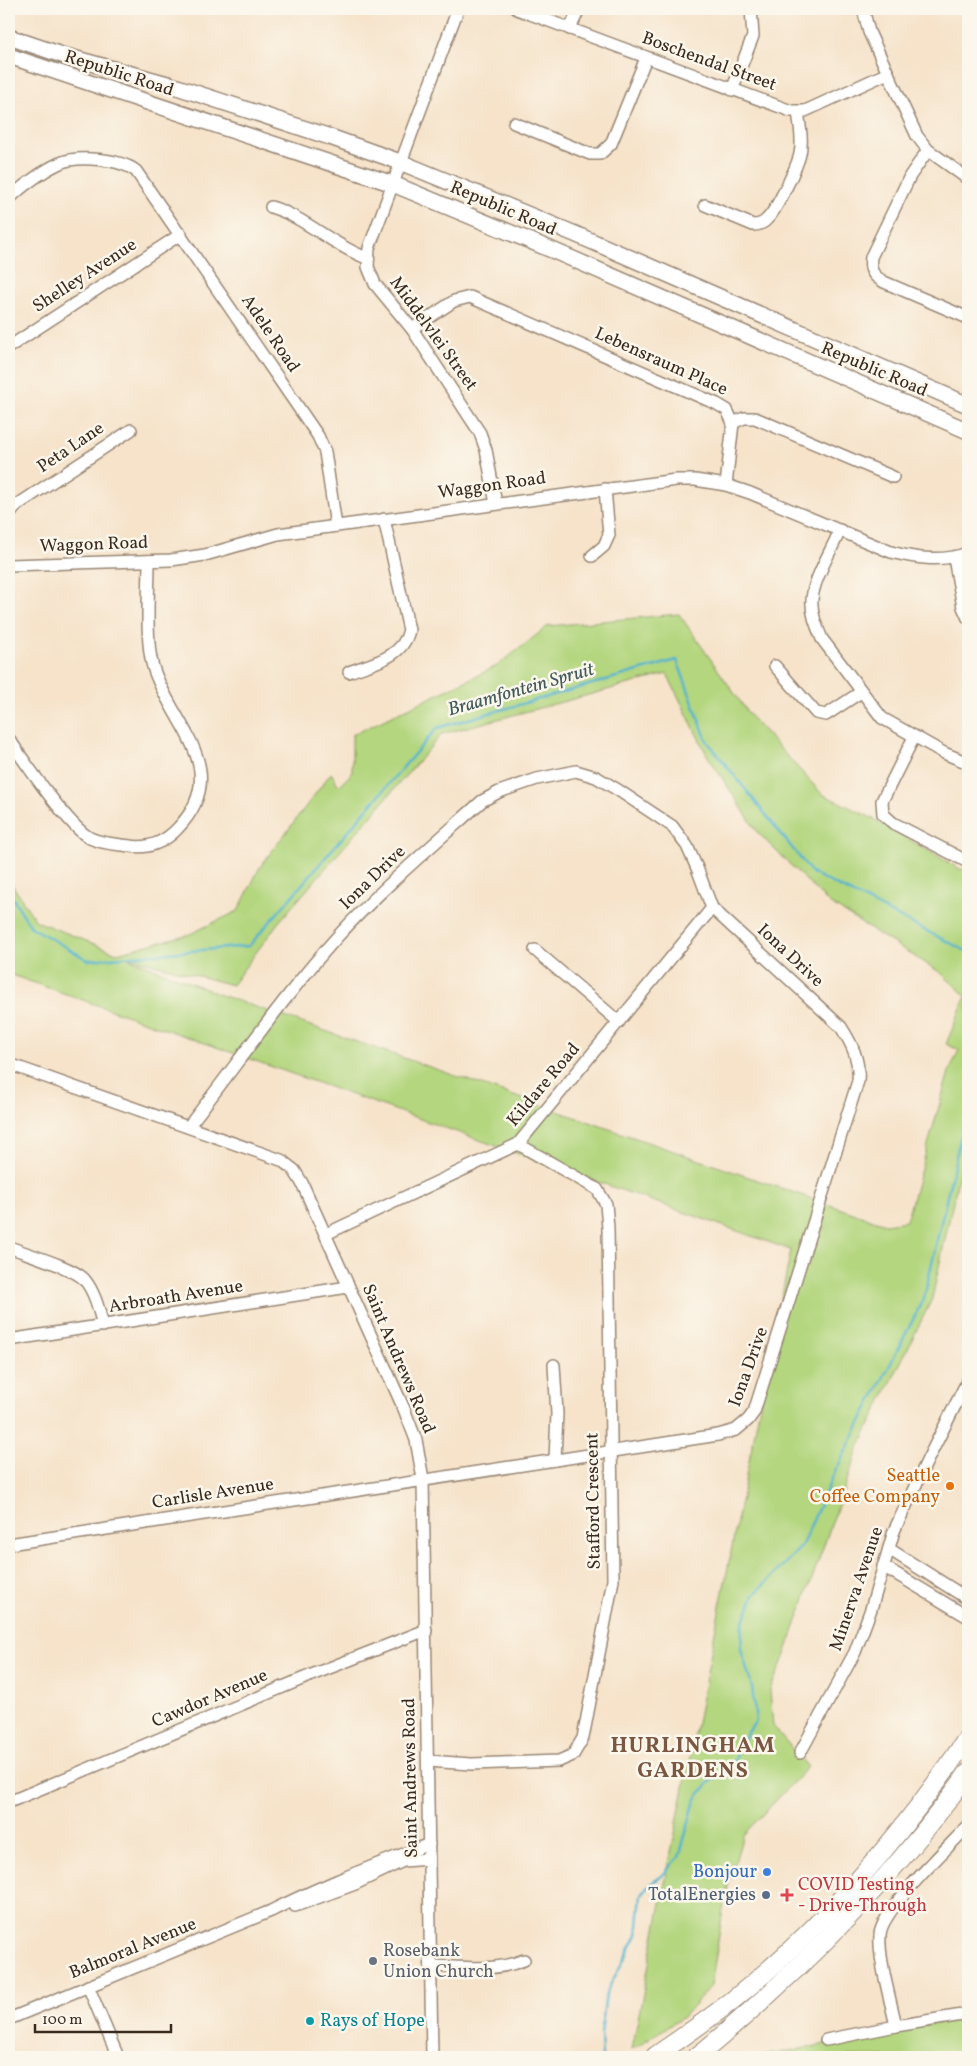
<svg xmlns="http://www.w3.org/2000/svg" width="977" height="2066" font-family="Vollkorn,serif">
  <rect width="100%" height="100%" fill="#fbf7ec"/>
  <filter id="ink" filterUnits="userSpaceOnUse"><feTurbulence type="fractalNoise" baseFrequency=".02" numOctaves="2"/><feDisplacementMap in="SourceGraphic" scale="10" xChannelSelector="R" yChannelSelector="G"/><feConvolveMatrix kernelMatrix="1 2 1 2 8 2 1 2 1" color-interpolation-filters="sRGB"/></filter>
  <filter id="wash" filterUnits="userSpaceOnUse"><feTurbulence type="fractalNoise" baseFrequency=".0096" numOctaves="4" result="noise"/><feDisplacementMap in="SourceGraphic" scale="20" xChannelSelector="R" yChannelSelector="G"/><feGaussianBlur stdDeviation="1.12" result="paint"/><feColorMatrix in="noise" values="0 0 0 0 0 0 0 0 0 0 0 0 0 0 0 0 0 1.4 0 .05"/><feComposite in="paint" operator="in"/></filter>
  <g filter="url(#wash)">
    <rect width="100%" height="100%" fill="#f6e3ca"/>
    <g fill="#b3d67e" stroke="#77804e" fill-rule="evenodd">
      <path d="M679,614L751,717L822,794L874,819L960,869L968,870V1133L932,1299L859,1447L783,1660L770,1690L773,1726L808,1767L743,1835L725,1897L711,1986L682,2018L632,2049L791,1250L9,974V880L36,921L117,953L190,934L238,911L260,867L331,773L339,786L352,773V735L497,666L548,626ZM667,674L707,755L758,833L829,903L941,973L966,996L946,1044L959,1050L949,1072L906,1221L885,1224L221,995L124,956L232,985L278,923L442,734Z"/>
      <polygon points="968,2017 968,2057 758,2057"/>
    </g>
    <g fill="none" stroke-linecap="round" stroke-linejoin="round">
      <g stroke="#4fb2ce" stroke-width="2.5">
        <polyline points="9,892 31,927 88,960 249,946 437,728 677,660 707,741 812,873 968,952"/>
        <polyline points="602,2057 601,2034 606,1993 637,1935 641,1895 648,1886 662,1876 679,1857 695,1800 707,1785 734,1761 746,1735 756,1721 752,1687 741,1649 742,1626 754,1595 801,1547 832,1478 924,1298 968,1104"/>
      </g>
    </g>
  </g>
  <g filter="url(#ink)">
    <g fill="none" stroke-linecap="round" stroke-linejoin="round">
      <defs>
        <g id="street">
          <polyline points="458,9 369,248 368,267 375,284 412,329 480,433 486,450 496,504"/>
          <polyline points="517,9 791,111 805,111 888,73"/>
          <polyline points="863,9 869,32 917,136 928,150 968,179"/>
          <polyline points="570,29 579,9"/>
          <polyline points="732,90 753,36 751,9"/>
          <polyline points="514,123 590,154 600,154 611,144 646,58"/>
          <path d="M928,150L910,176L871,257C869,270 873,276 884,282L968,318"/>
          <path d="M9,199C21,187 44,170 60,163C77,155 121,159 136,171L318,436L325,452L336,526"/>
          <path d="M705,205L753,225C759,225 763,224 767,219C776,211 797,167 800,154C803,141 800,126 798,112"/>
          <path d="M271,207C305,217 333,246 367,258"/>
          <polyline points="412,329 454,301 470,297 717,404 727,410 733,423 726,485"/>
          <polyline points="9,347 181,234"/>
          <polyline points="733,423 744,418 755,418 893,477"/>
          <polyline points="9,515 17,505 131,430"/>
          <path d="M840,530C832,550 813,579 812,600C811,614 817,627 822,639L882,718L944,753L968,763"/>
          <polyline points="592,556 604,546 609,535 605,489"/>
          <polyline points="954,558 963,607 968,618"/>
          <path d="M9,565L171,560L205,555L278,534L676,480H695L726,485L750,493L891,552C918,559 942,562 968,553"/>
          <polyline points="775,666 816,713 826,715 861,692"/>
          <path d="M349,672C372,663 403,658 409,630L384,519"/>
          <polyline points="914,737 882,801 883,814 893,823 968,862"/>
          <path d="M9,739C23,760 70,828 90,838C102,844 117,844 130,846C149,849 165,842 178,828C234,769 170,723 153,667C145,642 149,590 149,561"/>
          <polyline points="535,950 619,1022"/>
          <polyline points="9,1064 281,1160 294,1170 302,1183 404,1409 416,1440 423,1479 432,2057"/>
          <polyline points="326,1234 518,1144 712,908"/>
          <path d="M9,1247C27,1254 72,1267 84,1279C95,1292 99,1310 103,1326"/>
          <polyline points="9,1340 348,1287"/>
          <polyline points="554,1365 557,1414 555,1460"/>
          <path d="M9,1544L718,1435L736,1430L748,1420L754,1412L858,1081C860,1060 852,1044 841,1027L712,908L697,868L687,846L672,826L618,790L596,777L576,771L537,779L499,792L482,801C433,845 382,888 338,936C284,996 238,1063 188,1127"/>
          <polyline points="889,1549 968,1599"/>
          <polyline points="883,1566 968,1617"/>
          <polyline points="800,1753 855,1652 871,1609 894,1531 928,1459 968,1380"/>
          <polyline points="428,1761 471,1764 559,1761 573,1755 583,1738 613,1580 608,1228 606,1204 597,1189 518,1144"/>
          <polyline points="9,1802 314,1674 426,1630"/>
          <polyline points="295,1906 355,1884 403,1861 429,1859"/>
          <path d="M432,1966C462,1967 495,1972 524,1960"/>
          <polyline points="88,1986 118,2057"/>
          <path d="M9,2019L271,1911C322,1885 376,1865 429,1844"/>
          <path d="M896,2026C891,2002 878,1958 880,1935C881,1910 949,1847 968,1826"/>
          <polyline points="826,2040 896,2026 968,2014"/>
        </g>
        <g id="secondary">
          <polyline points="9,37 62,55 171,85 330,137 400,162 575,234 968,405"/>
          <polyline points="9,56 393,184 552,250 968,431"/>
        </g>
        <g id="primary">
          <path d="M654,2057C681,2038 708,2020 734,1999C825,1926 903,1834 968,1737"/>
          <path d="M696,2057C721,2038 744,2016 768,1995C842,1928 910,1855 968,1773"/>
        </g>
      </defs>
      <use href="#street" stroke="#988674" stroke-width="14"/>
      <use href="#secondary" stroke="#988674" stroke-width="18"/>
      <use href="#primary" stroke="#988674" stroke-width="20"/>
      <use href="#street" stroke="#fff" stroke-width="11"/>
      <use href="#secondary" stroke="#fff" stroke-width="15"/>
      <use href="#primary" stroke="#fff" stroke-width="18"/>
    </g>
  </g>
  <circle fill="#e8710a" stroke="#fbf7ec" stroke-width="2" cx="950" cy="1486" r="5"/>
  <circle fill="#3f7fe0" stroke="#fbf7ec" stroke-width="2" cx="767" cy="1872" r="5"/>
  <circle fill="#5c6f8a" stroke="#fbf7ec" stroke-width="2" cx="766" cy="1895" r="5"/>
  <path fill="#e0444e" stroke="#fbf7ec" stroke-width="2" d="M784.5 1887.5h5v5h5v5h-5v5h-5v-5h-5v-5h5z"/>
  <circle fill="#6b7280" stroke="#fbf7ec" stroke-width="2" cx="373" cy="1961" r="5"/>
  <circle fill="#0f9aa8" stroke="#fbf7ec" stroke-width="2" cx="310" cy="2021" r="5"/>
  <g text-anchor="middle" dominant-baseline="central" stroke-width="5" stroke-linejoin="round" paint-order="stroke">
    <g font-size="18" fill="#3b2a1e" stroke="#fbf7ec">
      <text transform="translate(709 62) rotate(20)">Boschendal Street</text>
      <text transform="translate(119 74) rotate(18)">Republic Road</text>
      <text transform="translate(503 209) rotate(23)">Republic Road</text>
      <text transform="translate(85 276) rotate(-33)">Shelley Avenue</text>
      <text transform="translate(270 334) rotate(56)">Adele Road</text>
      <text transform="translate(433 334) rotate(54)">Middelvlei Street</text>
      <text transform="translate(661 362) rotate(24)">Lebensraum Place</text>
      <text transform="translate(874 370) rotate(23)">Republic Road</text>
      <text transform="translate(71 448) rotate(-34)">Peta Lane</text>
      <text transform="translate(492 486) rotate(-8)">Waggon Road</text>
      <text transform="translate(94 545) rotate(-2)">Waggon Road</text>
      <text transform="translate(373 878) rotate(-44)">Iona Drive</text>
      <text transform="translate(790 956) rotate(43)">Iona Drive</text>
      <text transform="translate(544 1085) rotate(-50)">Kildare Road</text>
      <text transform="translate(176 1297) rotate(-9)">Arbroath Avenue</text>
      <text transform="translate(398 1359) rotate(67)">Saint Andrews Road</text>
      <text transform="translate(749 1367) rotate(-70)">Iona Drive</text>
      <text transform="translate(213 1494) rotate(-9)">Carlisle Avenue</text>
      <text transform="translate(594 1501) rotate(-91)">Stafford Crescent</text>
      <text transform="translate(857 1589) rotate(-71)">Minerva Avenue</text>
      <text transform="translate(210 1699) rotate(-23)">Cawdor Avenue</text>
      <text transform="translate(411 1778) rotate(-91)">Saint Andrews Road</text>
      <text transform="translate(133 1949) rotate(-22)">Balmoral Avenue</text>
    </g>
    <g font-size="18" fill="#c56008" stroke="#fbf7ec" text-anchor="end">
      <text x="940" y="1476">Seattle<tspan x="940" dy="21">Coffee Company</tspan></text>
    </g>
    <g font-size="18" fill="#366cbe" stroke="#fbf7ec" text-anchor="end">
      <text x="757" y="1872">Bonjour</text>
    </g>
    <g font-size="18" fill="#be3a42" stroke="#fbf7ec" text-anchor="start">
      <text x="798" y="1885">COVID Testing<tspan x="798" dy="21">- Drive-Through</tspan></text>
    </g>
    <g font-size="18" fill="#4e5e75" stroke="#fbf7ec" text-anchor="end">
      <text x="756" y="1895">TotalEnergies</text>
    </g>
    <g font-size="18" fill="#5b616d" stroke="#fbf7ec" text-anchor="start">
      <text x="383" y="1951">Rosebank<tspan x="383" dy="21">Union Church</tspan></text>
    </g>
    <g font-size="18" fill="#0d838f" stroke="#fbf7ec" text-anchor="start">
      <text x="320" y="2021">Rays of Hope</text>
    </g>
    <g font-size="19" font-style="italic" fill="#425a5c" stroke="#fbf7ec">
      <text transform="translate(521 690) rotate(-16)">Braamfontein Spruit</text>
    </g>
    <g font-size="22" font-weight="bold" letter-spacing="1" fill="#7b5742" stroke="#fbf7ec">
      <text x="693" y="1746">HURLINGHAM<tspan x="693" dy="25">GARDENS</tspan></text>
    </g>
  </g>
  <rect width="977" height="2066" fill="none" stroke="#fbf7ec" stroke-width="30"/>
  <path d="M35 2024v8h136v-8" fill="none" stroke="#3b2a1e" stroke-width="2.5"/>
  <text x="42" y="2024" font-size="15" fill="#3b2a1e" stroke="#fbf7ec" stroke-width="4" paint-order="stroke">100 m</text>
</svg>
